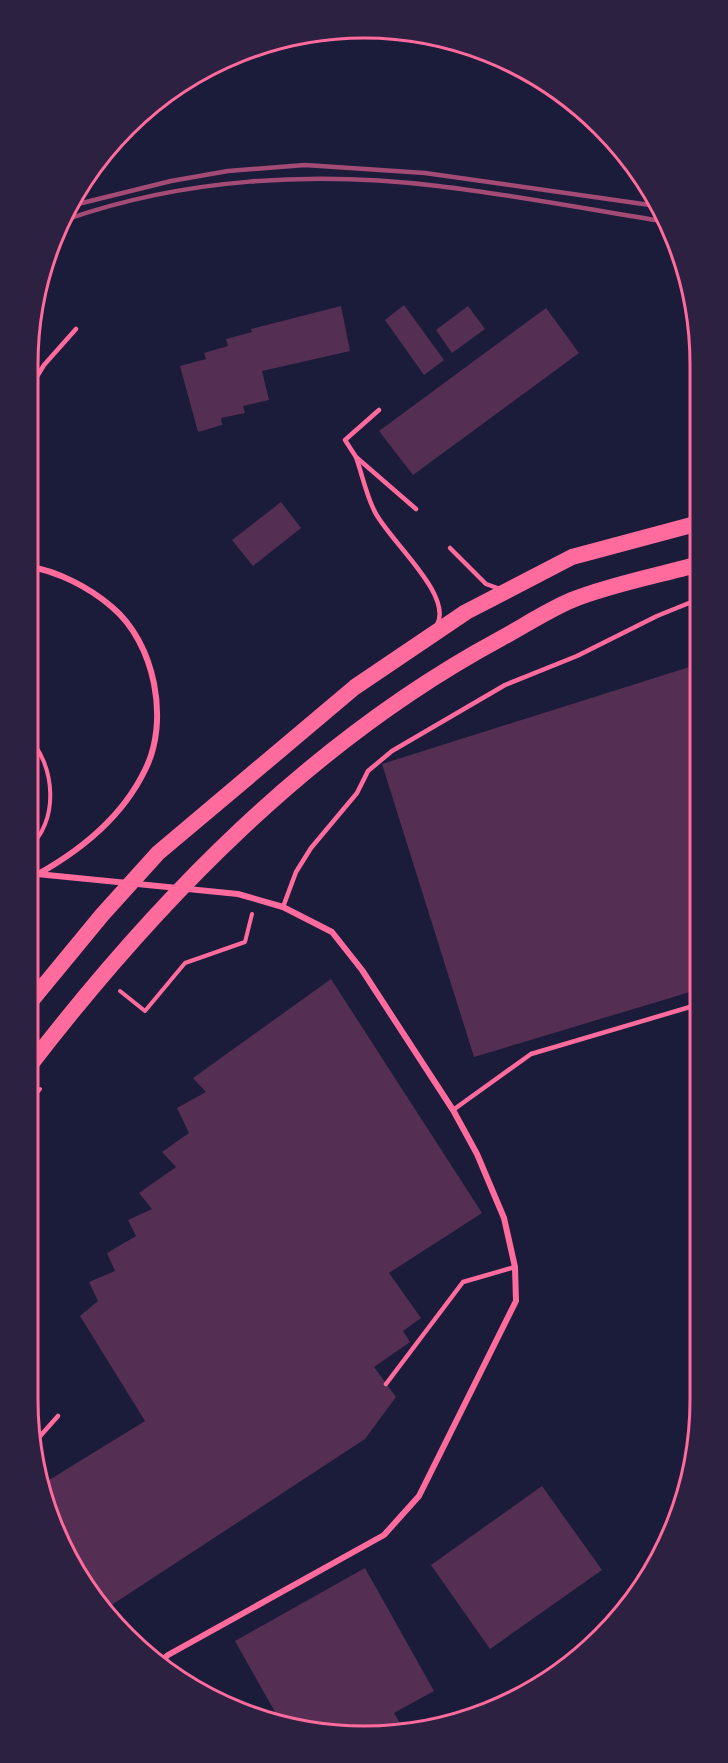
<svg xmlns="http://www.w3.org/2000/svg" width="728" height="1763" font-family="'Archivo Narrow',sans-serif">
  <rect width="100%" height="100%" fill="#1b1b3a"/>
  <g fill="#542f53">
    <polygon points="404,305 444,360 424,375 385,320"/>
    <polygon points="341,306 350,351 262,371 269,400 243,406 245,413 221,418 222,425 198,432 180,366 206,359 204,353 228,346 226,339 252,332 251,329"/>
    <polygon points="468,306 485,329 452,353 436,330"/>
    <polygon points="546,308 579,353 413,475 379,431"/>
    <polygon points="281,502 301,528 253,566 232,540"/>
    <polygon points="699,664 700,848 696,849 700,861 700,989 474,1057 382,764"/>
    <polygon points="331,979 482,1213 389,1273 421,1318 403,1331 410,1342 374,1367 396,1397 365,1439 104,1610 45,1508 41,1485 145,1421 80,1316 98,1301 89,1282 115,1271 107,1253 136,1236 128,1220 152,1209 139,1193 176,1167 162,1152 189,1133 177,1108 206,1092 193,1078"/>
    <polygon points="542,1486 602,1570 490,1649 431,1565"/>
    <polygon points="365,1568 434,1691 394,1713 404,1730 320,1733 279,1719 235,1641"/>
  </g>
  <g fill="none" stroke-linecap="round" stroke-linejoin="round">
    <g stroke="#ff6b9d" stroke-width="4">
      <polyline points="27,535 34,551"/>
      <path d="M27,736C56,764 60,823 27,849"/>
      <polyline points="120,991 145,1011 185,963 245,942 252,914"/>
      <polyline points="27,1105 40,1089"/>
    </g>
    <g stroke="#ff6b9d" stroke-width="4.5">
      <polyline points="27,393 44,365 76,329"/>
      <polyline points="379,410 345,440 356,457 416,509"/>
      <path d="M356,457C362,474 366,494 374,510C386,538 454,594 437,625"/>
      <polyline points="450,548 486,584 500,589"/>
      <polyline points="283,907 296,872 311,848 357,793 368,771 392,751 505,685 577,656 657,616 699,599"/>
      <polyline points="453,1110 531,1054 700,1004"/>
      <polyline points="386,1384 463,1282 515,1267"/>
      <polyline points="34,1443 58,1416"/>
    </g>
    <g stroke="#ff6b9d" stroke-width="6">
      <path d="M27,566C57,571 89,587 112,607C155,643 170,721 145,770C121,820 75,855 27,880"/>
      <polyline points="27,873 238,894 283,907 332,932 362,970 453,1110 477,1154 504,1218 515,1267 516,1301 419,1496 384,1535 168,1655 160,1662"/>
    </g>
    <g stroke="#ff6b9d" stroke-width="16">
      <polyline points="27,1006 102,915 158,853 355,687 466,612 572,557 699,523"/>
      <path d="M27,1069C157,900 311,741 500,639C524,626 548,610 572,600C612,584 657,576 699,564"/>
    </g>
    <g stroke="#a44b75" stroke-width="4.5">
      <polyline points="74,205 171,181 228,171 305,165 425,173 657,206"/>
      <path d="M65,220C184,178 314,171 438,186C515,195 591,210 667,222"/>
    </g>
  </g>
  <path d="M0 0H728V1763H0ZM364 38H364A326 326 0 0 1 690 364V1400A326 326 0 0 1 364 1726H364A326 326 0 0 1 38 1400V364A326 326 0 0 1 364 38Z" fill="#2d2142" fill-rule="evenodd"/>
  <path fill="none" stroke="#ff6b9d" stroke-width="3" d="M364 38H364A326 326 0 0 1 690 364V1400A326 326 0 0 1 364 1726H364A326 326 0 0 1 38 1400V364A326 326 0 0 1 364 38Z"/>
</svg>
